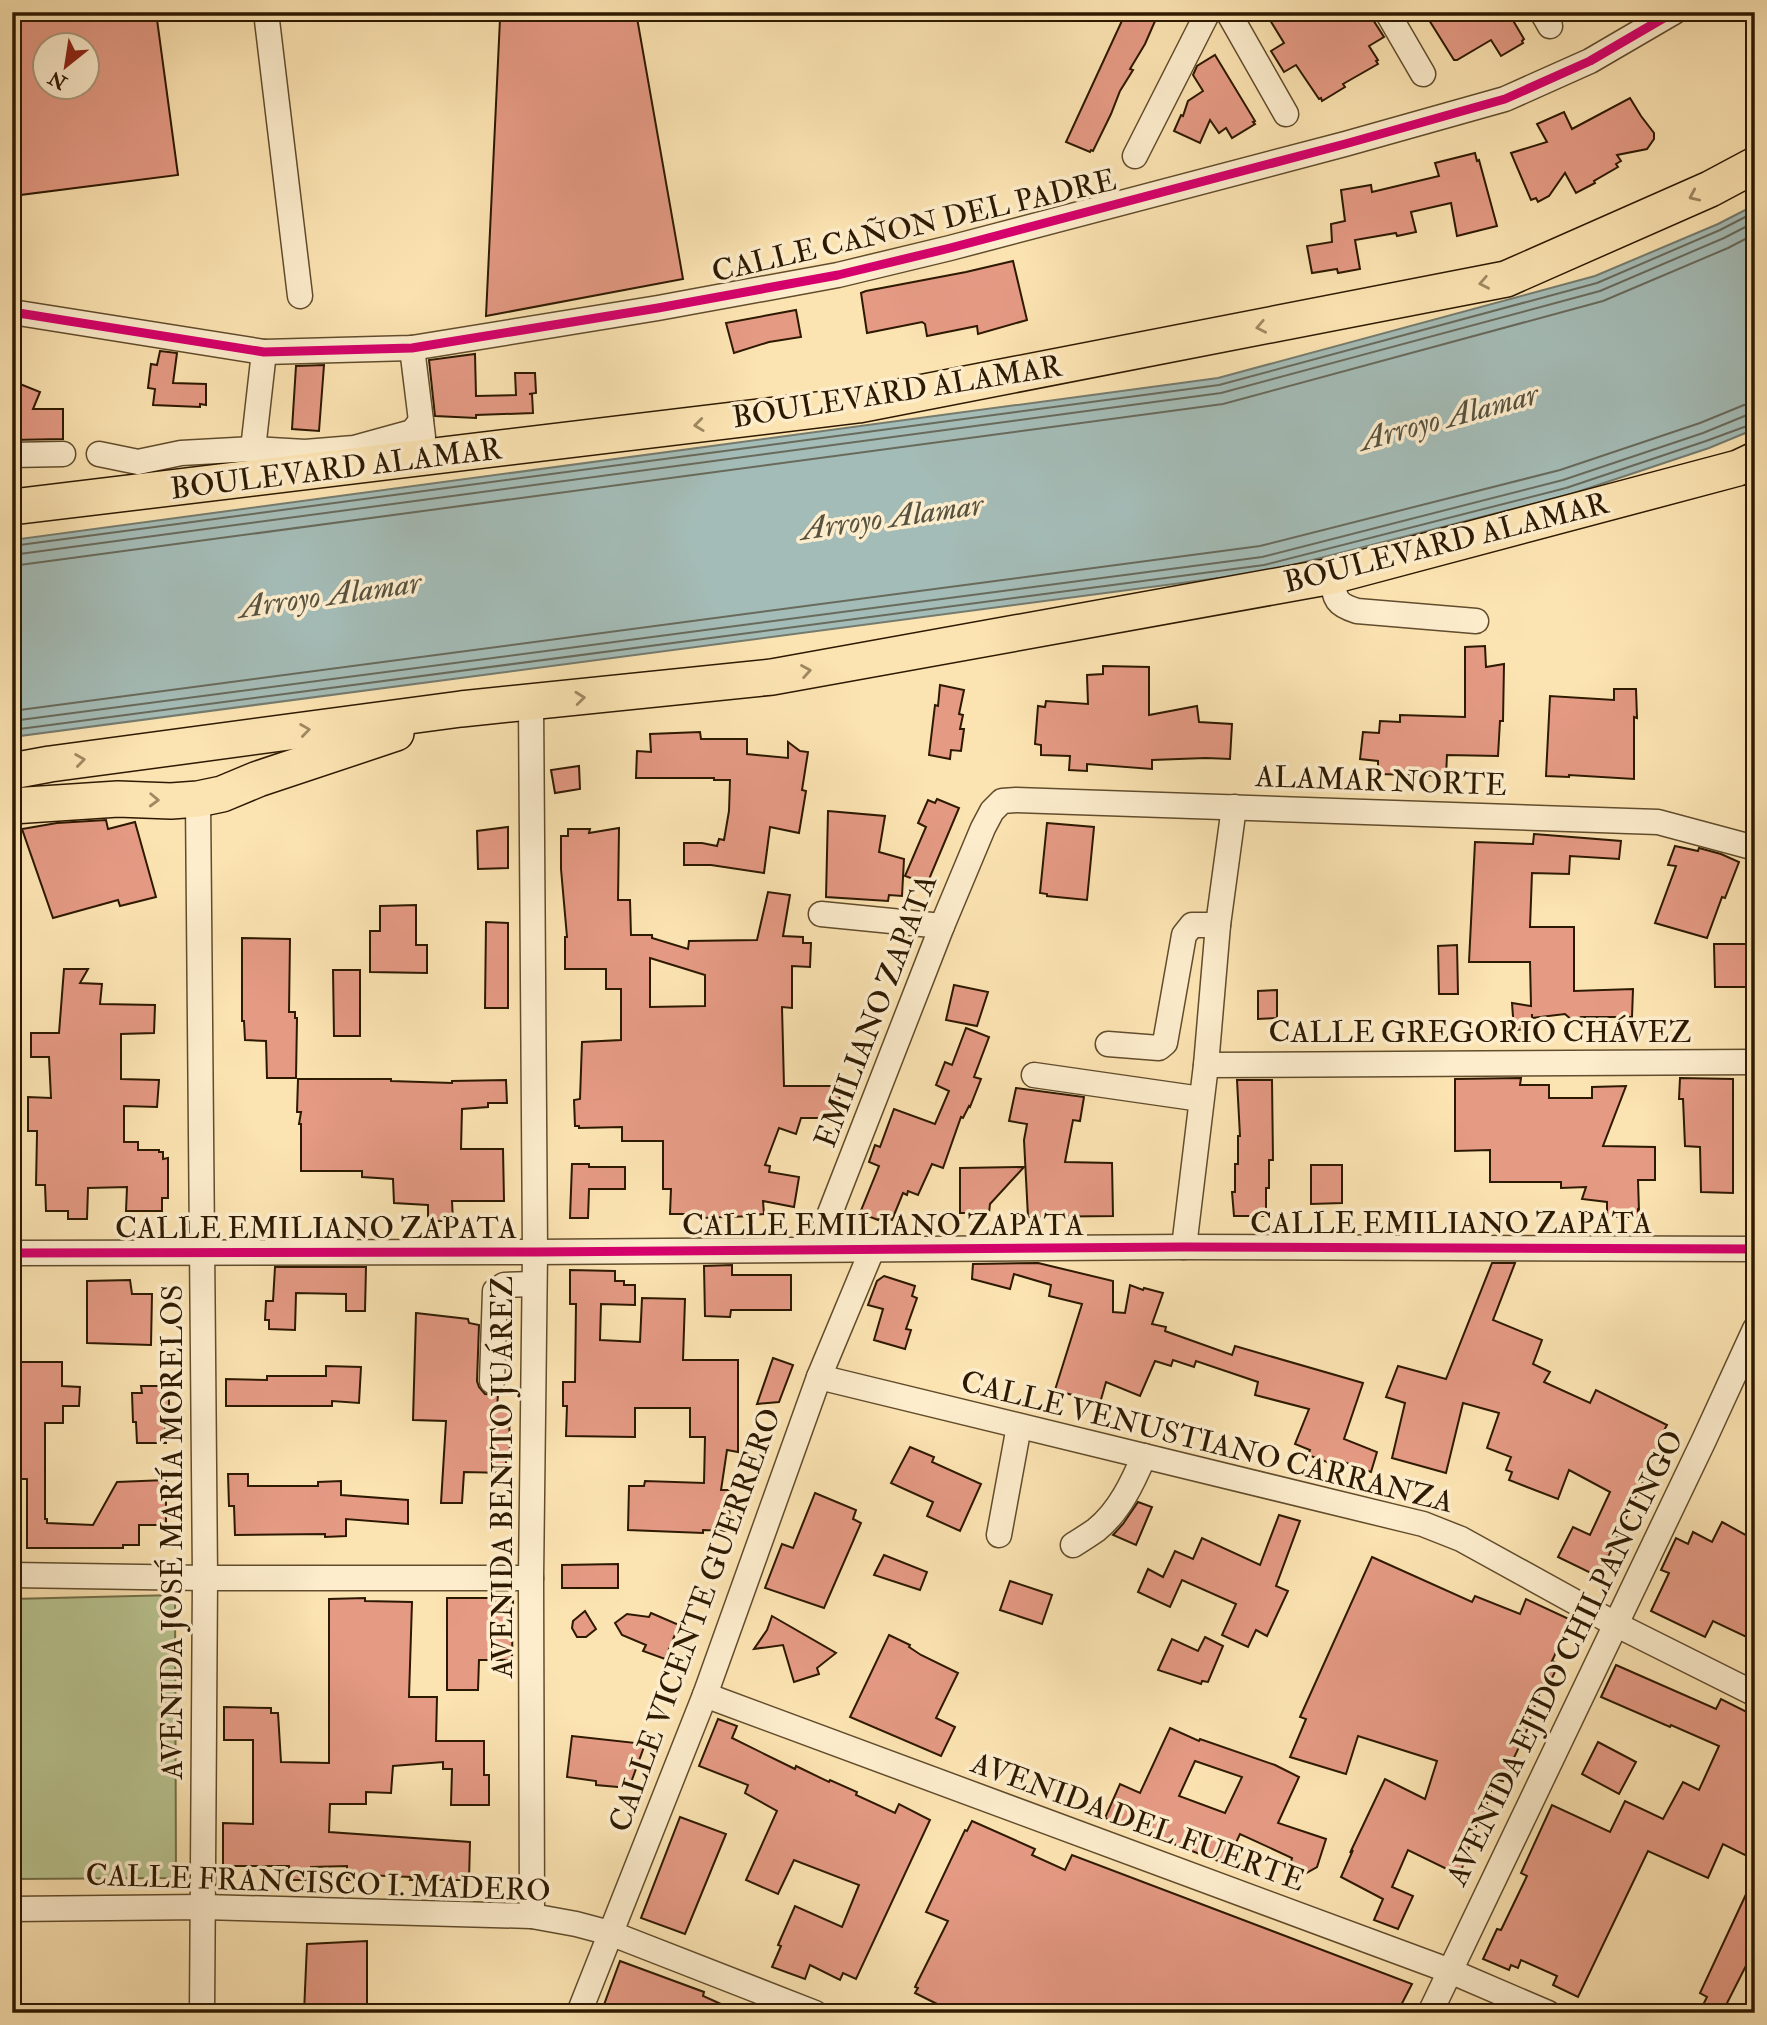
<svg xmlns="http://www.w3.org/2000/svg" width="1767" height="2025" font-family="'IM FELL Double Pica',serif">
  <rect width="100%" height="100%" fill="#fce4b2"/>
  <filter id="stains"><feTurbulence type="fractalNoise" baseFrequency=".00286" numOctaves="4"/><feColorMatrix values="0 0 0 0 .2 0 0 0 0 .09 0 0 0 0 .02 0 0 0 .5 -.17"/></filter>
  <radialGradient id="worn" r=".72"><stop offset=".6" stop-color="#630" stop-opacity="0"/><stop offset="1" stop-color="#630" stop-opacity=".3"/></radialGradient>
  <polygon fill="#b9c591" stroke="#736f48" stroke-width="2" points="175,1595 176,1878 12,1879 12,1599"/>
  <polygon fill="#a4bcb7" stroke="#747b6e" stroke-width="2" points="1755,205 1755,429 1709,448 1568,495 1265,572 12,737 12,540 1218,378 1595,276 1718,224"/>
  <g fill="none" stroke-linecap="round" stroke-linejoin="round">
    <g stroke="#686a5c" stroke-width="2">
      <polyline points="12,546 1219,385 1597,283 1720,230 1755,212"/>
      <polyline points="12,555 1221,393 1600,291 1724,238 1755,222"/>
      <polyline points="12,566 1223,404 1603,301 1728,248 1755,234"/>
      <polyline points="12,711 1260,546 1560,470 1700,423 1744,405 1755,404"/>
      <polyline points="12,721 1262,557 1563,480 1703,433 1747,415 1755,414"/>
      <polyline points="12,730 1264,565 1566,488 1706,441 1755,423"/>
    </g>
  </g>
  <g fill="#e59a84" stroke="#2d1900" stroke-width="2" fill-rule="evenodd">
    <path d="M12,12H156L178,175L12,196ZM46,46H88V88H46Z"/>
    <polygon points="546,12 636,12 683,279 486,316 500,19"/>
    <polygon points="1126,12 1159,12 1145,44 1130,69 1133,70 1120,91 1111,114 1093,151 1091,150 1090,152 1066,142"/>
    <polygon points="1265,12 1368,12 1384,37 1369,46 1378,60 1376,61 1378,64 1343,84 1345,87 1322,101 1321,98 1319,99 1296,65 1284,72 1271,51 1284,43"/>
    <polygon points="1424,12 1508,12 1524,39 1522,41 1523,43 1501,56 1491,40 1457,60 1454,60"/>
    <polygon points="1215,55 1255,121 1253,122 1255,124 1232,138 1226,128 1219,133 1210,120 1200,143 1174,131 1181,115 1183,116 1188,101 1203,91 1193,75 1197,66"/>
    <polygon points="1630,98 1641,116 1654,133 1654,139 1647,149 1617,155 1621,161 1616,164 1618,167 1594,181 1595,183 1576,193 1565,173 1549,196 1538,202 1536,198 1531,200 1511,153 1547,142 1537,124 1564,112 1572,129"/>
    <polygon points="1475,153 1477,161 1479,160 1497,226 1457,236 1451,203 1411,212 1416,232 1397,236 1396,233 1355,240 1360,269 1338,273 1337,269 1312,273 1307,246 1332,242 1331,224 1345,221 1341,190 1371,185 1372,192 1439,176 1435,163"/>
    <polygon points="1013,261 1027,320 978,334 977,326 927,336 925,324 922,322 867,333 861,293 866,291 966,272"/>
    <polygon points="796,310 801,337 769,342 734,353 726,323"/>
    <polygon points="160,351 177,353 173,383 206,384 206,405 200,404 200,407 153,405 155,389 148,388 151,364 157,365"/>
    <polygon points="475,354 476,396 516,395 515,373 535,373 536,393 529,394 532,394 533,413 476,415 476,418 435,416 429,360"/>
    <polygon points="324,365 319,431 292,429 296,366"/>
    <polygon points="20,384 40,392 33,409 63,409 63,439 12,440 12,385 19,387"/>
    <polygon points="1485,646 1486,667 1504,664 1503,721 1500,721 1498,756 1447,755 1446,776 1378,774 1378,761 1360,759 1363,732 1379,733 1380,721 1400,722 1400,715 1465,717 1465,647"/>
    <polygon points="1103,666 1149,667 1149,715 1197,706 1199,722 1232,724 1230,759 1206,758 1152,760 1152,769 1087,764 1087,771 1069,770 1070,756 1041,755 1041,745 1035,744 1038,706 1045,707 1046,701 1088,704 1087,675 1103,674"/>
    <polygon points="940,685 964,690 959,714 963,715 960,729 964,729 961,751 951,750 950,759 929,755 935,705 938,706"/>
    <polygon points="1614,689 1636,689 1637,718 1634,717 1634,779 1569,775 1569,777 1546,776 1550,696 1614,700"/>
    <polygon points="700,732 701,739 747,739 747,754 788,758 788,742 800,751 808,752 802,790 806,791 799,833 770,827 764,873 711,865 684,865 684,843 702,843 717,846 719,839 724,840 729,811 730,780 714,780 714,778 636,778 637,751 651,752 650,734"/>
    <polygon points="579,766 580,789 555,793 551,770"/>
    <polygon points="937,799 959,808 927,884 905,876 926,827 918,823 928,800 935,803"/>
    <polygon points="828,811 885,816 879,852 904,859 902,896 889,895 888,901 826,897"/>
    <polygon points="106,820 108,829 135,822 156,897 120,906 118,900 53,918 22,829 57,823"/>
    <polygon points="1047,823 1094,827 1087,900 1047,896 1047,894 1040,893"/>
    <polygon points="508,827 508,868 478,869 477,831"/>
    <path d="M619,828L618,900H630L631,935H652V938L688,949L689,941L757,940L768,892L790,895L783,936L803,937V943H811L810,967L792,966V1008L782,1007L784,1086H839L840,1110L837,1118H801L796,1134L779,1128L765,1165L770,1166L769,1172L799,1177L794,1207L763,1201L764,1214L754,1215V1216L700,1218V1214H670L671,1189H663V1141H622V1127L579,1128V1126H575L574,1100L580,1099L582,1042L621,1040V989H606V969H565V937H567L561,869V836H568V829H590L589,833ZM650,958L705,975V1006L650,1007Z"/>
    <polygon points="1534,834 1621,841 1619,859 1570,856 1569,874 1532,873 1530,927 1574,927 1574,991 1633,989 1632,1017 1581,1017 1574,1022 1565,1014 1532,1018 1532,1014 1532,1029 1514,1030 1512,1003 1531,1006 1530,962 1469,962 1475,842 1533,844"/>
    <polygon points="1675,846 1698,851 1699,848 1721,854 1739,862 1725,898 1722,897 1707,938 1655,923 1676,866 1668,865"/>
    <polygon points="416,905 416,945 427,945 427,973 370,972 370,931 380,931 380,906"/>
    <polygon points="486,922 508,923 508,1008 485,1008"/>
    <polygon points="242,938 290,939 289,1012 295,1012 295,1018 297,1018 296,1078 267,1078 266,1041 245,1040 244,1021 242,1021"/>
    <polygon points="1714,944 1755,944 1755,987 1715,987"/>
    <polygon points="1457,945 1458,994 1439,994 1438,946"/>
    <polygon points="64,969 88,969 80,983 102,984 100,1004 155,1005 154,1033 121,1034 121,1079 159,1080 157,1107 124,1106 124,1142 138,1142 138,1150 159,1150 159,1152 163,1152 163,1159 168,1158 168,1198 162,1198 162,1211 126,1211 127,1187 88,1188 87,1219 68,1219 68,1211 46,1211 45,1185 36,1185 37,1134 37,1131 28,1131 28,1097 51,1098 49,1057 31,1057 31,1033 59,1033"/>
    <polygon points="333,970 360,970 360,1036 334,1036"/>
    <polygon points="954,985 988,992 977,1026 946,1020"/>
    <polygon points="1277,990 1277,1018 1258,1019 1258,991"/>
    <polygon points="966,1028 989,1037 974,1077 981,1079 970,1107 969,1106 963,1118 961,1117 943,1168 932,1164 918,1195 908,1191 907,1195 903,1193 892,1220 880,1216 878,1220 860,1213 879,1166 869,1162 875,1145 880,1147 894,1109 935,1124 949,1091 936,1085 945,1062 952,1065"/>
    <polygon points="1521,1078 1520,1085 1549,1085 1549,1098 1592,1098 1592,1087 1626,1086 1603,1146 1655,1147 1655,1180 1638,1180 1639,1211 1638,1210 1638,1217 1607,1217 1607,1202 1582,1199 1586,1187 1561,1188 1561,1182 1490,1182 1490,1150 1455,1151 1455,1079"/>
    <polygon points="1680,1078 1733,1079 1733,1193 1701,1192 1700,1147 1685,1146 1683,1099 1679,1099"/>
    <polygon points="298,1079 391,1079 391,1081 452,1083 452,1081 506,1080 507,1103 488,1103 488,1107 462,1109 461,1149 503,1149 504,1201 452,1201 453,1221 428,1221 428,1205 394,1203 393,1179 362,1177 362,1171 301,1171 301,1124 299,1124 301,1112 297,1112"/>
    <polygon points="1237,1080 1272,1080 1273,1160 1269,1160 1269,1188 1266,1188 1266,1216 1234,1216 1232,1192 1235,1192 1235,1164 1238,1164 1238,1136 1240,1136"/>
    <polygon points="1016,1088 1084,1097 1080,1121 1073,1120 1065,1162 1112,1163 1113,1216 1028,1217 1024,1140 1027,1124 1009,1121"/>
    <polygon points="572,1164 589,1164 589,1167 625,1167 625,1189 589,1189 588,1218 570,1218"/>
    <polygon points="1311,1165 1342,1165 1342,1203 1311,1204"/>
    <polygon points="1024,1167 990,1204 989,1213 960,1213 960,1168"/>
    <polygon points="1038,1263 1113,1281 1113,1312 1125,1313 1130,1285 1143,1290 1144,1288 1163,1293 1152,1324 1166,1327 1165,1331 1232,1355 1235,1346 1363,1383 1344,1439 1377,1452 1371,1472 1336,1459 1335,1465 1308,1455 1310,1450 1295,1444 1309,1409 1255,1395 1258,1382 1196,1361 1194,1367 1173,1360 1171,1366 1155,1361 1140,1396 1106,1382 1100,1403 1055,1390 1082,1304 1049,1296 1051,1285 1014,1274 1010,1289 972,1279 973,1264"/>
    <polygon points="1492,1263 1515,1263 1493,1320 1542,1340 1533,1364 1550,1372 1544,1382 1590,1403 1596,1390 1667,1425 1661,1436 1663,1437 1599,1577 1558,1557 1573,1527 1590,1535 1610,1492 1569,1470 1558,1499 1509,1480 1512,1472 1506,1470 1511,1457 1487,1448 1499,1413 1463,1403 1446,1473 1392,1458 1405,1403 1386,1397 1398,1366 1446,1379"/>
    <polygon points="732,1265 732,1275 791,1275 791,1310 731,1310 730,1317 705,1316 704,1266"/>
    <polygon points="275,1267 366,1267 365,1311 346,1311 346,1294 296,1293 295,1330 269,1329 269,1320 265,1320 266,1301 273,1301"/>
    <polygon points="570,1270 615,1271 615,1281 624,1281 624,1285 635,1285 635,1305 601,1304 600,1340 640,1342 642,1298 685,1299 683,1360 738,1360 738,1452 727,1450 721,1490 730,1490 729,1531 703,1530 703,1533 628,1530 629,1486 644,1486 645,1481 704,1483 705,1437 690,1437 690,1408 635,1408 635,1437 566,1436 567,1406 563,1406 563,1382 575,1382 576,1304 570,1304"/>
    <polygon points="884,1276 915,1286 912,1296 917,1298 906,1329 911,1330 905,1349 874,1340 883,1309 868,1305 877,1281"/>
    <polygon points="130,1280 132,1294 152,1294 151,1345 87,1343 87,1281"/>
    <polygon points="416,1313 468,1319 469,1323 479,1325 477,1381 479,1387 485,1394 498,1395 497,1407 509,1407 510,1457 506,1456 506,1473 464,1472 462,1503 441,1503 446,1421 413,1420"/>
    <polygon points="773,1358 793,1365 779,1402 757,1404"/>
    <polygon points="12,1362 62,1362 62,1386 80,1387 79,1406 63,1406 63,1423 45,1423 45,1519 47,1519 47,1523 93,1525 117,1482 166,1480 166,1525 139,1525 139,1545 123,1545 123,1548 27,1548 27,1479 12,1479"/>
    <polygon points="326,1366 361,1367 359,1403 332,1401 332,1406 226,1406 226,1379 267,1380 267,1376 326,1376"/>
    <polygon points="141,1386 169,1386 169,1406 164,1406 166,1443 137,1443 136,1422 133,1422 132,1393 142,1393"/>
    <polygon points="910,1447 934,1457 932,1462 981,1484 960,1531 927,1516 933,1502 891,1483"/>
    <polygon points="228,1474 248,1474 248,1486 318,1486 318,1482 341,1481 341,1495 408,1500 408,1524 346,1519 346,1536 325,1537 325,1534 235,1535 234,1506 229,1506"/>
    <polygon points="815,1493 856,1510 853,1519 861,1523 824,1608 765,1588 782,1544 793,1548"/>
    <polygon points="1138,1502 1152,1507 1136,1545 1113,1535 1123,1524"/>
    <polygon points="1279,1515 1300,1521 1276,1586 1288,1591 1267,1636 1256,1630 1248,1647 1222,1635 1236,1604 1182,1580 1170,1607 1138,1592 1148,1569 1163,1577 1175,1551 1193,1559 1202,1538 1260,1565"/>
    <polygon points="1722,1522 1755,1540 1755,1641 1713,1621 1705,1637 1651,1611 1669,1573 1661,1570 1676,1538 1688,1544 1693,1532 1712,1542"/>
    <polygon points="884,1555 927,1572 920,1590 874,1575"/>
    <polygon points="1372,1557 1472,1602 1475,1596 1520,1614 1526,1599 1571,1620 1552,1661 1559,1664 1548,1686 1543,1684 1527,1727 1528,1728 1503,1781 1495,1779 1482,1819 1479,1818 1460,1874 1457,1874 1408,1850 1392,1887 1413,1896 1398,1929 1374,1920 1383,1899 1341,1877 1353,1850 1350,1853 1385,1779 1425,1799 1437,1761 1358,1736 1346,1774 1290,1757 1306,1719 1300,1717"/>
    <polygon points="618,1564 618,1588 562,1588 562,1565"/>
    <polygon points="1010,1581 1052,1595 1042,1624 1000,1610"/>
    <polygon points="365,1598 365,1601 412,1602 409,1697 437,1697 436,1741 484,1741 484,1775 489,1775 489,1805 451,1805 452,1769 443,1769 443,1762 393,1766 391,1793 366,1792 366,1804 330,1804 329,1832 470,1842 469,1880 410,1880 411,1877 365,1875 365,1880 347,1880 347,1866 311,1867 310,1880 289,1880 289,1866 223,1866 223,1823 253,1824 253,1740 224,1740 224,1707 271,1708 271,1713 278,1713 281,1762 329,1763 329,1599"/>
    <polygon points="447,1598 513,1598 512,1660 479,1660 478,1690 447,1690"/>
    <polygon points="585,1611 596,1629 586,1637 577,1637 572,1628 573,1621"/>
    <polygon points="651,1613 679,1625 665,1659 643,1651 646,1645 622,1635 615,1623 627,1614 649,1617"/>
    <polygon points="772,1616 836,1653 817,1668 819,1674 794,1682 783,1645 754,1649 767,1630"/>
    <polygon points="889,1635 910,1645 909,1647 921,1655 958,1673 936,1718 955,1727 941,1756 850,1717"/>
    <polygon points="1205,1637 1223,1646 1208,1682 1202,1681 1201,1684 1158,1670 1172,1639 1198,1651"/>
    <polygon points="1616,1665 1716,1709 1721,1699 1755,1716 1755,1860 1723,1844 1708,1878 1648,1851 1578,1997 1553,1985 1557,1976 1521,1960 1518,1968 1511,1965 1509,1970 1483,1959 1497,1929 1501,1930 1527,1876 1521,1873 1552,1805 1610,1832 1625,1801 1663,1819 1683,1782 1699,1790 1719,1746 1671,1725 1670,1727 1601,1697"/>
    <polygon points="718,1719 737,1726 732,1738 795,1769 796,1766 829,1782 830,1780 857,1792 856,1795 895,1813 899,1804 930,1820 856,1979 843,1973 840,1980 810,1965 805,1979 772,1967 781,1946 778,1945 795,1906 842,1927 859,1885 794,1860 778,1894 746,1880 777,1811 745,1793 748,1785 699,1766"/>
    <path d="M1170,1728L1199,1741L1200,1739L1275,1765L1299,1777L1278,1823L1326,1839L1317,1867L1285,1885L1292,1858L1240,1834L1226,1864L1105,1818L1120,1784L1140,1793ZM1195,1761L1242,1777L1225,1813L1179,1796Z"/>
    <polygon points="572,1736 645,1744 629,1788 596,1785 596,1781 567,1777"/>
    <polygon points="1598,1742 1636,1762 1619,1794 1582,1774"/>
    <polygon points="680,1817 726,1834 685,1934 641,1918"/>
    <polygon points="972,1821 1035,1849 1032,1855 1065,1870 1072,1855 1412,1984 1397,2013 955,2013 915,1993 918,1988 915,1987 948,1921 926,1912 965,1830 967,1831"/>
    <polygon points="1755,1875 1755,1933 1751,1942 1755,1944 1755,1948 1722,2013 1699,2013 1707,1997 1700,1993"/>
    <polygon points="367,1941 367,2013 304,2013 307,1944"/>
    <polygon points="620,1961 704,1992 703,1996 741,2013 601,2013"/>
  </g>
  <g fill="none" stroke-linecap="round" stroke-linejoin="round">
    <defs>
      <g id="minor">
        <polyline points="266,12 300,296"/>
        <polyline points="1228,12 1286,114"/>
        <polyline points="1387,12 1423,74"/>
        <polyline points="1542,12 1550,26"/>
        <polyline points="1135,156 1208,12"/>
        <polyline points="12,312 264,352 412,348 658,308 838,275 950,248 1345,144 1505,99 1590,61 1674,12"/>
        <polyline points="412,348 423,437"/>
        <polyline points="253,449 264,352"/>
        <polyline points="99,454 138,462 181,453 253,449 305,452 354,448 412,432 421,421"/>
        <polyline points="12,455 63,454"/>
        <path d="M1332,576C1335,598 1334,604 1357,611L1476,621"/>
        <polyline points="531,703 535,1252 531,1578 532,1916"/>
        <polyline points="198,799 205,1578 202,2013"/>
        <polyline points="821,914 942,926"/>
        <polyline points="1108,1044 1159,1048 1165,1043 1184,935 1192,925 1218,925"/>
        <polyline points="1206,1065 1755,1062"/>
        <polyline points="1034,1075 1201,1099"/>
        <polyline points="1184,1247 1206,1065 1218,925 1234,807"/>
        <polyline points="816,1249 942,926 983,828 992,811 1002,801 1016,800 1658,822 1755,848"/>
        <polyline points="12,1253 535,1252 1184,1247 1755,1249"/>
        <polyline points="819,1377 1423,1524 1461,1539 1615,1624 1755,1694"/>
        <polyline points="492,1381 495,1291 504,1285 534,1284"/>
        <polyline points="999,1535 1019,1426"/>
        <path d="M1073,1545C1081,1540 1089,1535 1096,1530C1119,1512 1133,1482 1144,1456"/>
        <polyline points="12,1575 205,1578 531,1578"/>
        <polyline points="705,1695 1450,1971 1548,2013"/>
        <polyline points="12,1909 204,1907 532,1916 576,1924 610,1933 815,2013"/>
        <polyline points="579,2013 705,1695 819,1377 872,1250"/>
        <polyline points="1430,2013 1704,1440 1755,1329"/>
      </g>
      <g id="highway">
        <polyline points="12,507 858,405 1506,279 1710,189 1755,165"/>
        <polyline points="12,771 50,764 461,709 772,677 1332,576 1738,468 1755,460"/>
        <polyline points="12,806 118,799 171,801 198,799 222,794 258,779 396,733"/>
      </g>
    </defs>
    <use href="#minor" stroke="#614c2c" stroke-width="27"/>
    <use href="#highway" stroke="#2d1900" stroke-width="38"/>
    <use href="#minor" stroke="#fdedcd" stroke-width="24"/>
    <use href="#highway" stroke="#fce4b2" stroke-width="35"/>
    <defs>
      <g id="cycleway">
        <polyline points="12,312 264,352 412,348 658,308 838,275 950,248 1345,144 1505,99 1590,61 1674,12"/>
        <polyline points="12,1253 535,1252 1184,1247 1755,1249"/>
      </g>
    </defs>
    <use href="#cycleway" stroke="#fdedcd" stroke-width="13"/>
    <use href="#cycleway" stroke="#d6006c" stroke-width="9"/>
  </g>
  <defs><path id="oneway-chevron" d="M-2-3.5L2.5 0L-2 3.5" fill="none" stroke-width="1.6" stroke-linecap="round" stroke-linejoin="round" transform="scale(1.75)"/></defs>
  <g stroke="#9f8962">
    <use href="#oneway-chevron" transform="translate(1694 196) rotate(156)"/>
    <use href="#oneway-chevron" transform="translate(1484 283) rotate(169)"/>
    <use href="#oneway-chevron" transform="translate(1261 327) rotate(169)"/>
    <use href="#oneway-chevron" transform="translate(699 425) rotate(173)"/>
    <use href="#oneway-chevron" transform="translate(806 671) rotate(-10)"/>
    <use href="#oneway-chevron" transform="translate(580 698) rotate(-6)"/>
    <use href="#oneway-chevron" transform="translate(305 730) rotate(-8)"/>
    <use href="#oneway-chevron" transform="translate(80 760) rotate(-8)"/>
    <use href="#oneway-chevron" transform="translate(154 800) rotate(2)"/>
  </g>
  <g text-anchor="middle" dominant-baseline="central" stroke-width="7" stroke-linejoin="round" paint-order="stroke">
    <g font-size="30" fill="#2d1900" stroke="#fdedcd">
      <text transform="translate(914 226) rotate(-13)">CALLE CAÑON DEL PADRE</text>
      <text transform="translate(897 392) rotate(-9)">BOULEVARD ALAMAR</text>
      <text transform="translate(336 469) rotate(-7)">BOULEVARD ALAMAR</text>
      <text transform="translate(1446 543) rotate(-14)">BOULEVARD ALAMAR</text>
      <text transform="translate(1381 781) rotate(2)">ALAMAR NORTE</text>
      <text transform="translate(876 1011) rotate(-69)">EMILIANO ZAPATA</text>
      <text x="1480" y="1032">CALLE GREGORIO CHÁVEZ</text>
      <text x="1451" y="1223">CALLE EMILIANO ZAPATA</text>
      <text x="883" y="1225">CALLE EMILIANO ZAPATA</text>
      <text x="316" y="1228">CALLE EMILIANO ZAPATA</text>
      <text transform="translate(1207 1442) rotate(14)">CALLE VENUSTIANO CARRANZA</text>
      <text transform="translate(502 1477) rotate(-90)">AVENIDA BENITO JUÁREZ</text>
      <text transform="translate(172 1532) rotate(-90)">AVENIDA JOSÉ MARÍA MORELOS</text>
      <text transform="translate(695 1620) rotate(-70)">CALLE VICENTE GUERRERO</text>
      <text transform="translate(1565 1658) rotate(-64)">AVENIDA EJIDO CHILPANCINGO</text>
      <text transform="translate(1138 1822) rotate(20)">AVENIDA DEL FUERTE</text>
      <text transform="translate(318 1883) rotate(2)">CALLE FRANCISCO I. MADERO</text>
    </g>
    <g font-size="32" font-style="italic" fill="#575240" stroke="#fdedcd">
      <text transform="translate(1449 417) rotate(-15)">Arroyo Alamar</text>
      <text transform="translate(892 517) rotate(-8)">Arroyo Alamar</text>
      <text transform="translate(330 595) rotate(-8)">Arroyo Alamar</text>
    </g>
  </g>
  <rect width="1767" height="2025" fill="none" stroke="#fce4b2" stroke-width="42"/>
  <rect x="14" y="14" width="1739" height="1997" fill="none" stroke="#2d1900" stroke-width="3.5"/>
  <rect x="21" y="21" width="1725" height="1983" fill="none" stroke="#2d1900" stroke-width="2"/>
  <g transform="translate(66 66) rotate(210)"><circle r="33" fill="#fdedcd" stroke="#aa987b" stroke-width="2"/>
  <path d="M0-5L12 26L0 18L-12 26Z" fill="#8f2418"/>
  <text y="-10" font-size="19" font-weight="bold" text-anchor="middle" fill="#2d1900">N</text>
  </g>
  <rect width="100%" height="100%" filter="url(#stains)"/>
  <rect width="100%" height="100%" fill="url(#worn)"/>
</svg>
